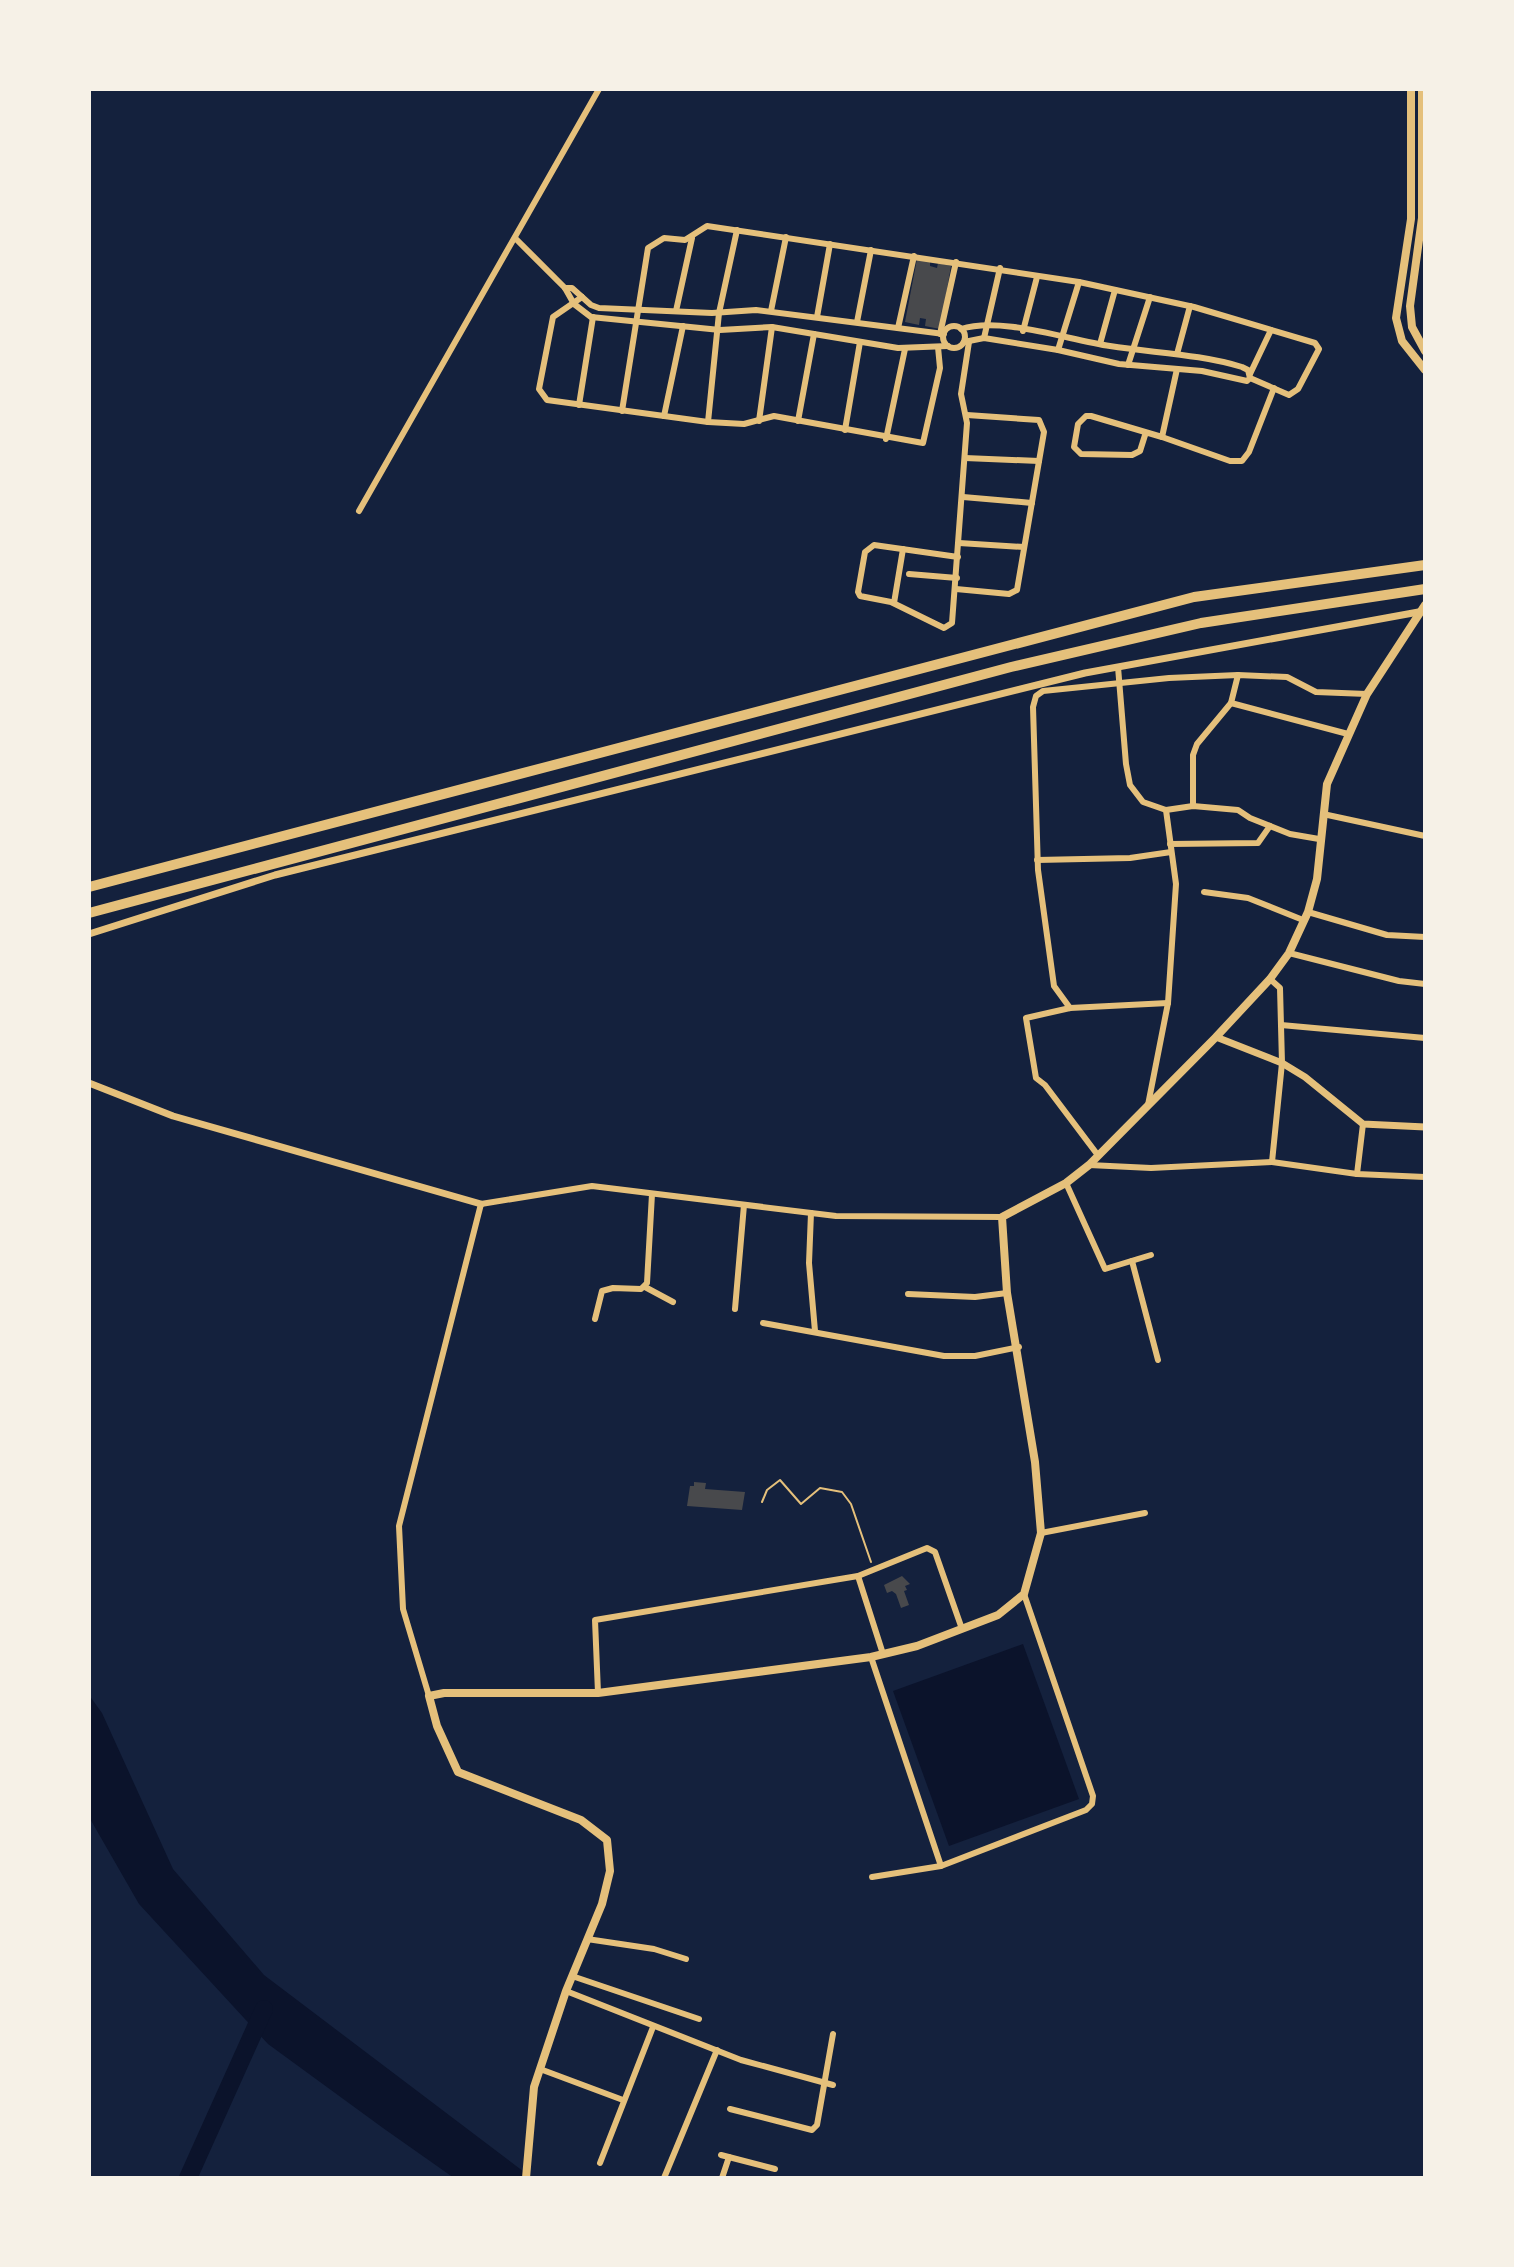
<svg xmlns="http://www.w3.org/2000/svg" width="1514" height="2267" font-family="'Roboto Condensed',sans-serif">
  <rect width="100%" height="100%" fill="#14213d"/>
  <g fill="#0b132b">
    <polygon points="1023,1644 1079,1799 949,1846 893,1691"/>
    <polygon points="89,1695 102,1713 173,1869 264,1975 532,2178 454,2178 383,2128 268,2044 139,1904 89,1817"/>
  </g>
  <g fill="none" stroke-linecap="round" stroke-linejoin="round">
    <polyline stroke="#0b132b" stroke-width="18" points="188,2178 264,2009"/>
  </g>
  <g fill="#48494c">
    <polygon points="917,259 930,262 930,266 937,268 938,263 951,266 940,329 925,326 926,319 920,318 919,325 905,322"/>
    <polygon points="694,1482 706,1483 705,1489 745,1492 742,1510 687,1506 690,1486 694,1486"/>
    <polygon points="902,1576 910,1584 905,1586 907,1590 904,1591 909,1605 901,1608 896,1594 892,1591 887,1593 884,1585"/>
  </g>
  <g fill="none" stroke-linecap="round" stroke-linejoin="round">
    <polyline stroke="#e5c07b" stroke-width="2" points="762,1502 767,1490 780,1480 801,1504 820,1488 842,1492 851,1504 871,1562"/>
    <g stroke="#e5c07b" stroke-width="6">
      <polyline points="515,238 565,288 574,304 591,317 720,330 772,327 898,348 948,346"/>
      <polyline points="565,288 572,288 591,305 599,308 712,313 756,310 944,334"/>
      <polyline points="582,297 553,317 539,389 547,400 708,422 744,424 774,416 923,443 940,368 938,347"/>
      <polyline points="676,311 692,238"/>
      <polyline points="771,311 786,237"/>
      <polyline points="817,317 830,244"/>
      <polyline points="857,322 871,250"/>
      <circle cx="954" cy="337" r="11"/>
      <polyline points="898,328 914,256"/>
      <path d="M961,329C1001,316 1068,340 1110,346C1154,353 1199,354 1242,367L1248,370L1250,378L1247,381L1202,371L1119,364L1058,350L984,338L964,342"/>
      <polyline points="1023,331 1037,277"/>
      <polyline points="940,334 956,262"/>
      <polyline points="984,338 1000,268"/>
      <polyline points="1100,344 1115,290"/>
      <polyline points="1058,350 1079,282"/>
      <polyline points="1177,354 1190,306"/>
      <polyline points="1128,365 1150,297"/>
      <polyline points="1250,374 1271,330"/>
      <polyline points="579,405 593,317"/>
      <polyline points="622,411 648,248 664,238 685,240 707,226 1079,282 1194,307 1315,343 1319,349 1298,389 1289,395 1250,378"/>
      <polyline points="664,416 683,326"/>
      <polyline points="759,421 772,327"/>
      <polyline points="798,421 814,334"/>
      <polyline points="708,422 719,313 737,230"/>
      <polyline points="845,430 860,342"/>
      <polyline points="1146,432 1140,451 1132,455 1081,454 1074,447 1078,424 1086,416 1091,416 1162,437 1177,369"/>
      <polyline points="1162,437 1230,461 1242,461 1249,452 1274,388"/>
      <polyline points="886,439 905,349"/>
      <polyline points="965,458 1039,461"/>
      <polyline points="963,497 1032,503"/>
      <polyline points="359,511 599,89"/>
      <polyline points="959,543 1024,547"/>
      <polyline points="958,557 874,545 865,552 858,592 860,596 891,602 944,628 952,623 967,423 961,394 969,342"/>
      <polyline points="909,574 957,578"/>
      <polyline points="956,589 1009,594 1017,590 1044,432 1039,420 967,415"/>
      <polyline points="894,603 903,549"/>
      <polyline points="1118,667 1126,764 1130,785 1143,802 1166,810 1193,806 1238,810 1250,818 1290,834 1319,839"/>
      <polyline points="1231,703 1348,734"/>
      <polyline points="1193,806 1193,755 1197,744 1231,703 1238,675"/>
      <polyline points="1323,814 1425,836"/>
      <polyline points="1170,844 1258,843 1270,826"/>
      <polyline points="1037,860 1130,858 1171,852"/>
      <polyline points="1204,892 1248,898 1303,920"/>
      <polyline points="1308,912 1387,935 1425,937"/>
      <polyline points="1289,953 1399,981 1425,984"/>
      <polyline points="1270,979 1280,988 1282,1063 1272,1162"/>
      <polyline points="1070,1008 1054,986 1038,870 1033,707 1036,696 1043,691 1169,678 1238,675 1287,677 1316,692 1367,694"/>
      <polyline points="1281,1025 1425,1038"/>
      <polyline points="1148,1105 1168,1003 1176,884 1166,810"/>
      <polyline points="1097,1154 1045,1085 1036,1078 1026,1018 1070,1008 1168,1003"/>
      <polyline points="1089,1165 1151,1168 1272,1162 1357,1174 1425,1177"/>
      <polyline points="1357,1174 1363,1124"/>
      <polyline points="1066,1183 1105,1269 1151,1255"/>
      <polyline points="811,1213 809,1263 815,1331"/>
      <polyline points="1132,1261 1158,1360"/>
      <polyline points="645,1287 673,1302"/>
      <polyline points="908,1294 975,1297 1007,1293"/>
      <polyline points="735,1309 744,1205"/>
      <polyline points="595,1319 602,1291 613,1288 641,1289 647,1283 652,1194"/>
      <polyline points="763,1323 944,1356 975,1356 1019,1347"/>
      <polyline points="1041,1533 1145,1513"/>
      <polyline points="858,1576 883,1654"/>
      <polyline points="871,1657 941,1866"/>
      <polyline points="598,1693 595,1620 858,1576 927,1548 935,1552 962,1629"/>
      <polyline points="429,1696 403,1609 399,1526 481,1204 592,1186 836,1216 1002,1217"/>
      <polyline points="872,1877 941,1866 1086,1810 1092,1804 1093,1796 1024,1594"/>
      <polyline points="587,1939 654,1949 686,1959"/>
      <polyline points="572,1976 699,2019"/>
      <polyline points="566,1991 741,2060 833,2085"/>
      <polyline points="540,2069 623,2100"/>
      <polyline points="730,2109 812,2130 817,2125 833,2034"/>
      <polyline points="721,2155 775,2169"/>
      <polyline points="600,2163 653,2027"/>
      <polyline points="664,2178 717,2050"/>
      <polyline points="722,2178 729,2157"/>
    </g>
    <g stroke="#e5c07b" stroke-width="7">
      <polyline points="89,934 275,875 1085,673 1424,611"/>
      <polyline points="1216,1037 1282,1063 1305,1077 1363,1124 1425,1127"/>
      <polyline points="89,1083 173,1116 481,1204"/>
    </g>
    <g stroke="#e5c07b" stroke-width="8">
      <polyline points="1411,89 1411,219 1396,318 1402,341 1425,370"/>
      <polyline points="1422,89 1422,218 1410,306 1412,327 1425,351"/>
      <polyline points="526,2178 534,2087 566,1991 602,1904 610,1871 607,1840 581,1820 458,1772 437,1726 429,1696 444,1693 598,1693 871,1657 917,1646 998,1615 1024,1594 1041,1533 1035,1462 1007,1293 1002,1217 1066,1183 1089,1165 1216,1037 1270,979 1289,953 1308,912 1317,879 1327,784 1367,694 1425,605"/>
    </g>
    <g stroke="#e5c07b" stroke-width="10">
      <polyline points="89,887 1194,597 1425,565"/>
      <polyline points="89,913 1011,667 1201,623 1425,589"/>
    </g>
  </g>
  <rect width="1514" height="2267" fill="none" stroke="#f6f1e7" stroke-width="182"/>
</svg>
